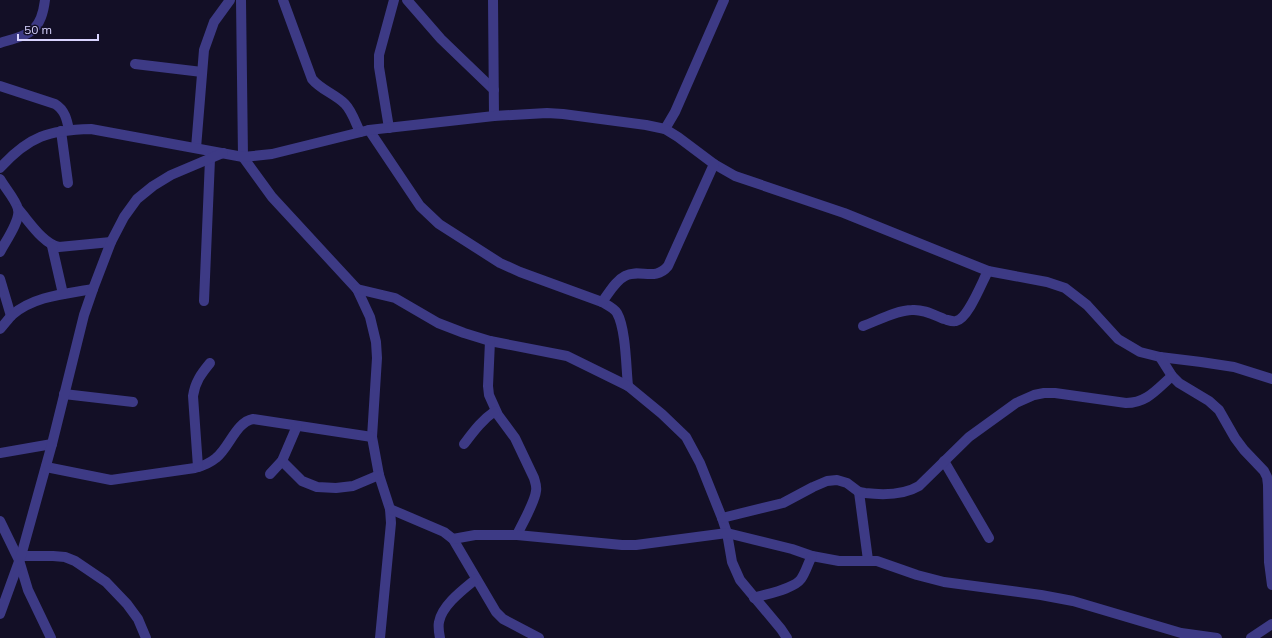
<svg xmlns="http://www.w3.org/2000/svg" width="1272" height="638" font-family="Mulish,sans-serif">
  <rect width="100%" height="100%" fill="#130f26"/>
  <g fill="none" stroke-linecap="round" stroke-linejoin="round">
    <g stroke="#3d3a85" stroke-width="10">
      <polyline points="241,0 243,157 272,197 357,289 370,317 376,342 377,358 372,437 379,475 390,509 391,523 380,638"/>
      <path d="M283,0L312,79C321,90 335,94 345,104C352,111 356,124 360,132"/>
      <polyline points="407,0 441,39 494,90"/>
      <polyline points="493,0 494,116"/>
      <path d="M0,43C29,34 41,33 45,0"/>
      <polyline points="135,64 202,72"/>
      <path d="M0,86L55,104C65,110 67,120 69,130"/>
      <polyline points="389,128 379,67 379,55 394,0"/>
      <polyline points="665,129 675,112 724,0"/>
      <path d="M369,130L420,206L439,224L500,263L520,272L602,302C607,305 614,308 617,313C626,329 626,367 628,386"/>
      <polyline points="61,131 68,183"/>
      <polyline points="196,148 204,50 214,22 230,0"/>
      <path d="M0,168C29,136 49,130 91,129L243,157L272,154L369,130L494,116L547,113L563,114L646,125L665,129L678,137L714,164L735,176L844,213L988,271L1047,282L1065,288L1087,305L1118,339L1140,352L1160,357L1201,362L1234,367L1272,379"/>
      <path d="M0,179C5,188 16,200 18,209C21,220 5,242 0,252"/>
      <path d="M18,209C29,221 43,244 59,247L111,242"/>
      <polyline points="52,246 63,294"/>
      <polyline points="0,279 11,316"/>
      <polyline points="357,289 395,298 438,323 464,333 490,341 567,356 628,386 662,414 686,437 700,463 722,518 727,533 732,562 740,580 781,629 787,638"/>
      <polyline points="204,301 210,159"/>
      <path d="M602,302C609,293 615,281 625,276C640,268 655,282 668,266L714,164"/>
      <path d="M863,326C877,321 897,310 912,310C923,309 934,315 944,319C948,320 952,322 956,321C968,319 982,282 988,271"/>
      <path d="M0,329C4,325 8,319 12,315C34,296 65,294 93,289"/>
      <path d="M490,341L488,386L489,395L498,415L515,438L534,478C535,482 537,486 536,491C535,502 522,524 517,535"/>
      <polyline points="1160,357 1172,376 1179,383 1209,401 1219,410 1235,438 1244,450 1264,471 1267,477 1268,485 1269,562 1272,585"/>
      <polyline points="64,394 133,402"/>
      <path d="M464,444C474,431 482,420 495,411"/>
      <polyline points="0,453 52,444"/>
      <polyline points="282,461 302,481 317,487 336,488 353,486 379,475"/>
      <polyline points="944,461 989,538"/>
      <path d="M46,467L111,480L195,468C203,466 210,463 216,458C229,448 236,422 253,419L372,437"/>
      <path d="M198,467L193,396C195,382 201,374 210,363"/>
      <polyline points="270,474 282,461 297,426"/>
      <polyline points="859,492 868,560"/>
      <polyline points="390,509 444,532 453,539 496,612 503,619 539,638"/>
      <path d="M722,518L783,503L813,487L827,481L837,480L847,483L859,492L865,493C882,495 904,495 919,486L969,437L1016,403L1034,395L1044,393H1055L1126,403C1147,403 1157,389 1172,376"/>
      <polyline points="0,521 19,560 28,590 51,638"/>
      <polyline points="453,539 475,535 517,535 622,545 636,545 727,533 792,549 812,556 839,561 877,561 917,575 944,582 1041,595 1073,601 1181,633 1217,638"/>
      <polyline points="21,556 53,556 65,557 75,561 106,582 127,604 138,619 146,638"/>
      <path d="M754,598C766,594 794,589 801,579C806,572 808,563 812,556"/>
      <polyline points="0,614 21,556 52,444 84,315 93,289 111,242 124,217 137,199 153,186 171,175 223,153"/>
      <path d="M440,638C439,633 438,627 439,622C442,605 464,589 476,579"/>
      <polyline points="1251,638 1272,624"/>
    </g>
  </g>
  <path d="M18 34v6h80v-6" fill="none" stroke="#d9d4ff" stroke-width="2"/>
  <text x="24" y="34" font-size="12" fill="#d9d4ff" stroke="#130f26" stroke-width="3" paint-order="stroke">50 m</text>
</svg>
